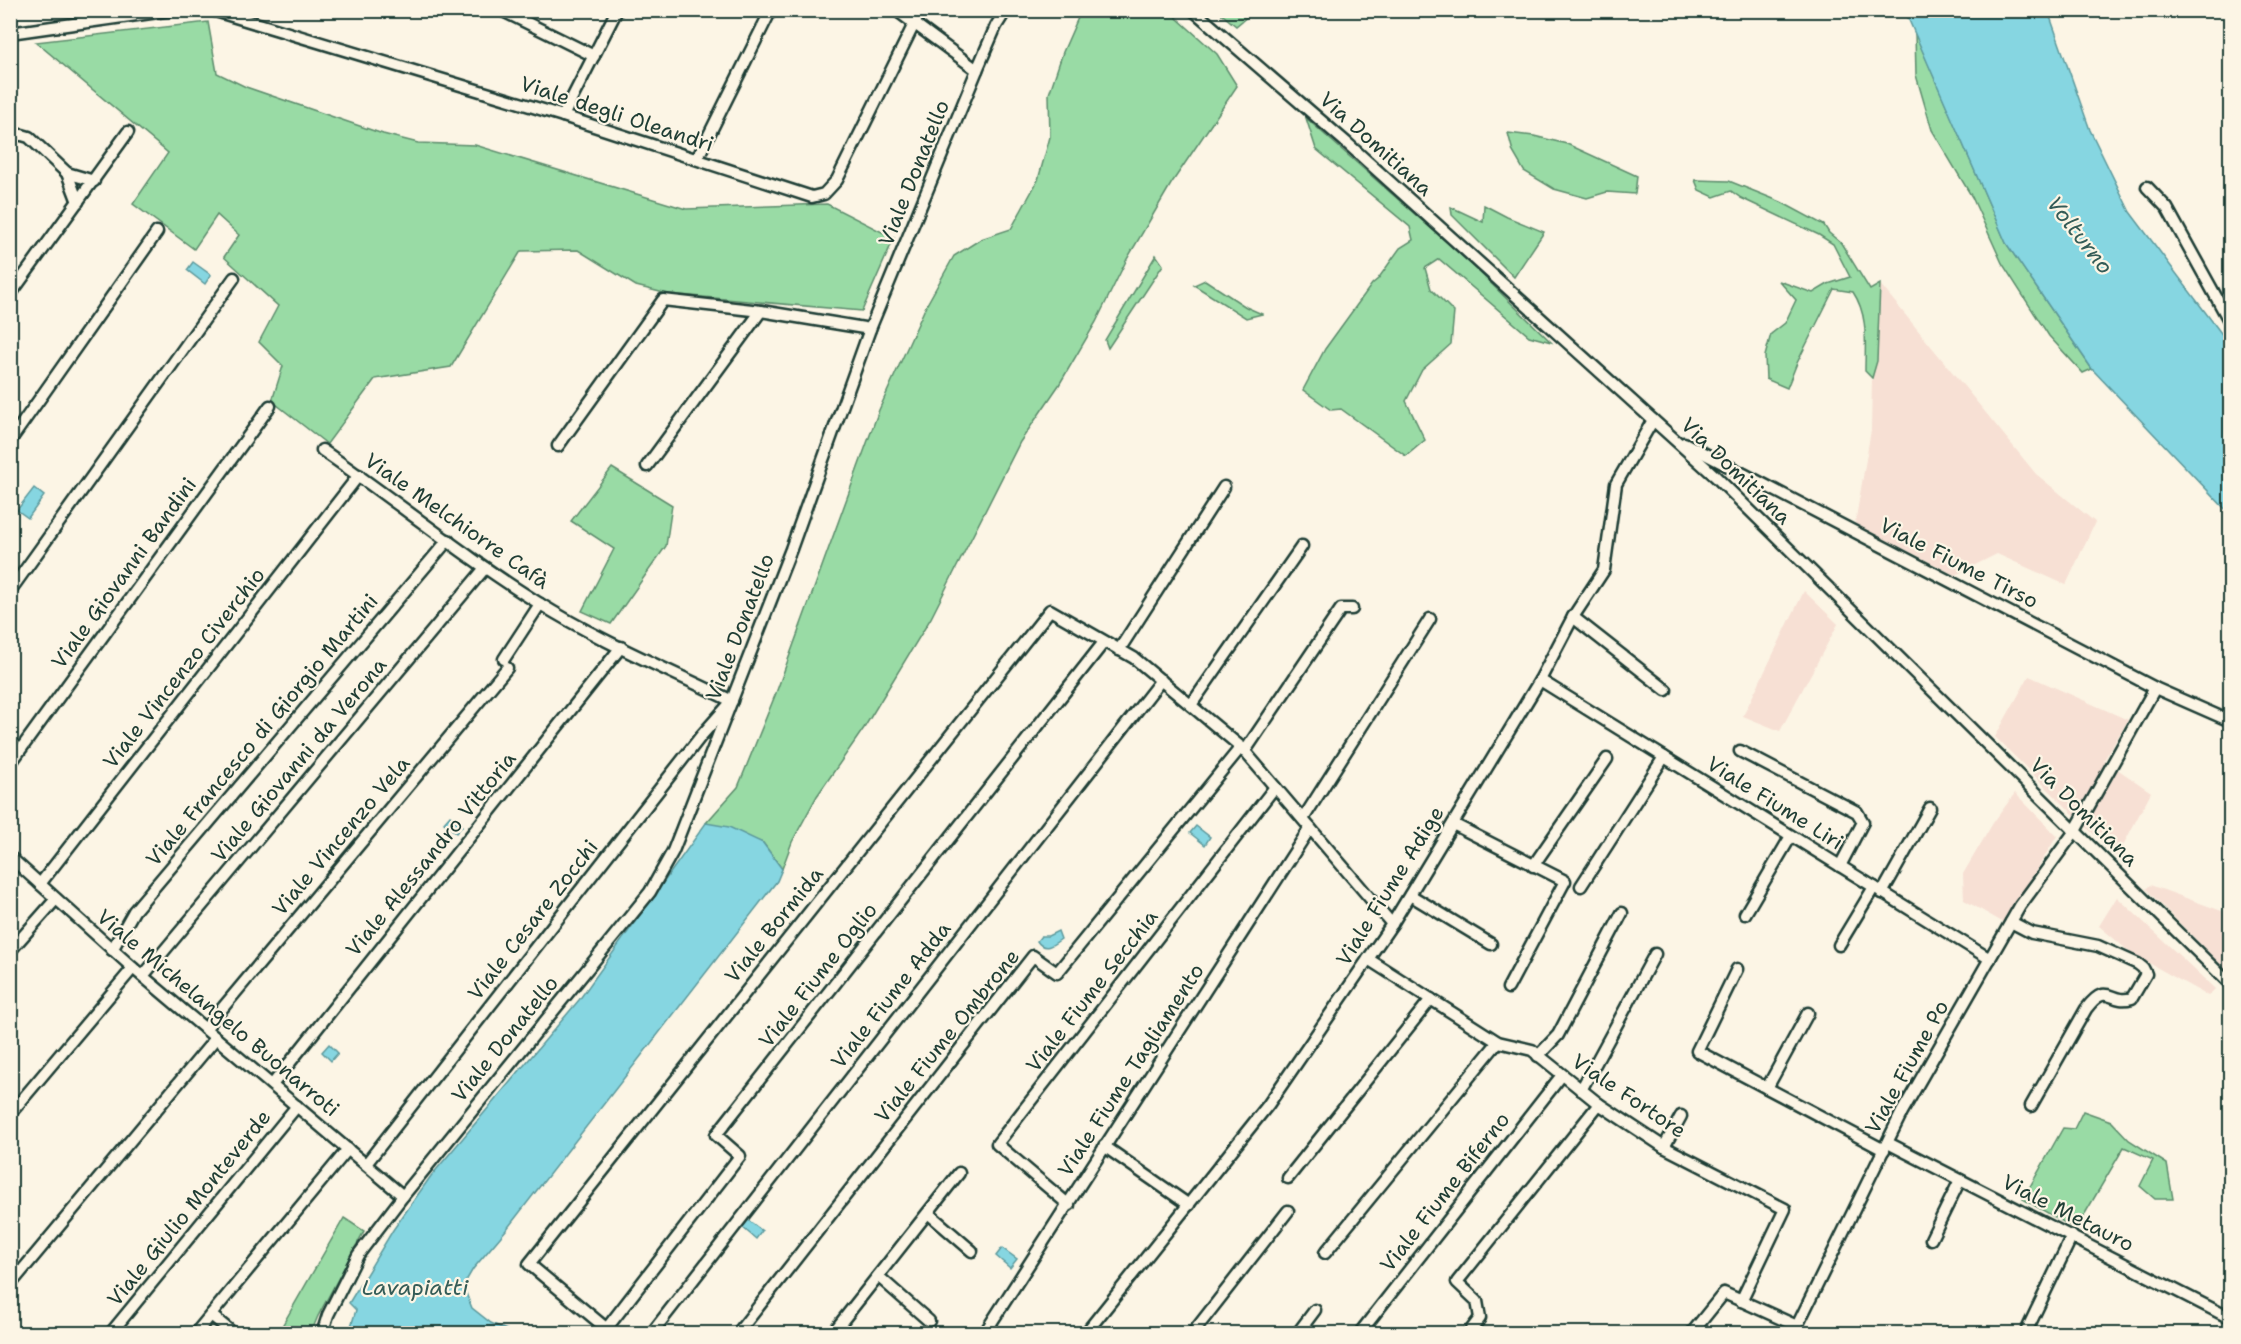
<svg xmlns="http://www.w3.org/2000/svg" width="2241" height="1344" font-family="'Shantell Sans',sans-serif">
  <rect width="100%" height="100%" fill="#fcf5e5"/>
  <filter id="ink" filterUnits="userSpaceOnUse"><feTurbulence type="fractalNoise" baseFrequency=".0167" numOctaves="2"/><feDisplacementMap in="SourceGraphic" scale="12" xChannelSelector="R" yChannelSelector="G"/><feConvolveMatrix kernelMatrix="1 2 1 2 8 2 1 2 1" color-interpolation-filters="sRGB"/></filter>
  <g filter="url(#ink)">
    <g fill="#f7e0d4">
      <polygon points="1880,284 2036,474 2095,522 2066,585 1997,554 1955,575 1855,524 1871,430 1872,378 1877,361"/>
      <polygon points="1804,591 1838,624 1780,731 1743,716"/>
      <polygon points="2029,676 2128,720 2104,760 2151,792 2117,857 1995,737"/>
      <polygon points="2015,793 2057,836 2004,923 1964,900 1963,874 1993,823"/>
      <polygon points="2150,885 2230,914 2230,974 2146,889"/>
      <polygon points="2117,897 2215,989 2208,996 2131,953 2099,926"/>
    </g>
    <g fill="#99dba5" stroke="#5c8c6c" stroke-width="1.5">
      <polygon points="1081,11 1169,11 1217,54 1237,86 1171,184 1127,259 1096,322 1059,385 1020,442 931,618 864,728 817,796 792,842 782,869 763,843 706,823 738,787 776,693 879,410 926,306 954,256 981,239 1011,229 1038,180 1050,137 1049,94 1063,52"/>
      <polygon points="1218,11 1254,11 1236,26"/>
      <polygon points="208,22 217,73 246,87 383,134 418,143 475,145 686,209 827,204 894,238 862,311 668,294 636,286 578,250 521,251 451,367 375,379 327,444 272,401 283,366 259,342 278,306 224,257 239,235 217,215 194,249 133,204 168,153 36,42"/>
      <polygon points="1915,33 2006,243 2092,369 2083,373 2049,336 2002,263 1972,197 1932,130 1916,75"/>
      <polygon points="1306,118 1469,262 1551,342 1529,336 1439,259 1425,268 1431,289 1454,312 1451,344 1422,370 1406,401 1425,440 1406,456 1341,409 1331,410 1303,390 1325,349 1372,284 1378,279 1400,248 1413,240 1410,227 1316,149"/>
      <polygon points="1508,133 1534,136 1567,144 1637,176 1635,194 1607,192 1587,198 1554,189 1524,171 1513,152"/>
      <path d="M1695,180L1729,181L1781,202L1824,225L1829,233L1841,243L1870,290L1880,284L1877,361L1872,378L1865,371C1865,344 1869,316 1853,292L1834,289L1797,363L1787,388L1766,379L1765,356L1771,334L1785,323L1796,300L1779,281L1813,293L1828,284L1850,277L1833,244L1819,235L1741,198L1731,191L1714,197L1699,190Z"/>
      <polygon points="1484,205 1507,217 1544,232 1514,277 1452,215 1451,207 1483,222"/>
      <polygon points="1156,255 1163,265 1108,348 1105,340"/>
      <polygon points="1205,280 1246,307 1262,314 1246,318 1194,285"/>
      <polygon points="612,468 672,505 666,546 611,624 582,611 614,549 571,521"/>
      <polygon points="2083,1111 2111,1121 2129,1140 2167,1164 2173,1199 2155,1199 2140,1186 2153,1160 2124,1147 2076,1229 2023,1199 2063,1128 2074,1129"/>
      <polygon points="344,1218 364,1231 318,1316 311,1333 278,1333"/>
    </g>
    <g fill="#86d6e1" stroke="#5d999c" stroke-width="1.5">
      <polygon points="1905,11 2048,11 2090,130 2130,212 2230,345 2230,514 2092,369 2006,243"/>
      <polygon points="193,262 211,275 205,284 187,270"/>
      <polygon points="34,488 44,496 28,518 17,510"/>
      <polygon points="450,816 462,826 456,833 444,823"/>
      <polygon points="706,823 729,827 763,843 782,869 777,881 506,1230 473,1269 463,1286 472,1308 491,1323 513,1333 349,1333 356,1310 349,1303 393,1230 431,1176 579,1000"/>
      <polygon points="1196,826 1210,837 1205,845 1190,833"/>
      <path d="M1058,931L1061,939C1053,945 1044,952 1037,941L1041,936H1048Z"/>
      <polygon points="329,1044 338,1053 331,1061 322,1052"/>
      <polygon points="748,1220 762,1231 756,1239 742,1227"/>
      <polygon points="1002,1248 1017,1259 1010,1268 996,1256"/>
    </g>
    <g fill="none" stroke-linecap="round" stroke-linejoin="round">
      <defs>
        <g id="minor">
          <polyline points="212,10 563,116 812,197 824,194 837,180 921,10"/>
          <polyline points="501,10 594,56"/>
          <polyline points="896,10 977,70"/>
          <polyline points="1193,10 1348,144 1715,476 2230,984"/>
          <polyline points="10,33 172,10"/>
          <polyline points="563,116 617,10"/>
          <polyline points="10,135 22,135 29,137 67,173"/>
          <polyline points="697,159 771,10"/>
          <polyline points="2147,187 2167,208 2230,322"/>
          <polyline points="78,202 67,173 94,181"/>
          <polyline points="10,295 128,132"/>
          <polyline points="10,441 157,232"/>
          <polyline points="1684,443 2155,688 2230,721"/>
          <polyline points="558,446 663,300 761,311 870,329"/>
          <path d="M322,450C395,500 463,556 537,602C599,641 667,669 732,701L701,736L366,1164"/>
          <polyline points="647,466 761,311"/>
          <polyline points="10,591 234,278"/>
          <polyline points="1573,617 1666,690"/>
          <polyline points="1119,650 1224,487"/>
          <polyline points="504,659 540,604"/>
          <polyline points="1540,680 1990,959"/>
          <polyline points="1191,705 1302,546"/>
          <polyline points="1245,751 1341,609 1352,609"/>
          <polyline points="1740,751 1857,812 1863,822 1840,866"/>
          <polyline points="10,764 270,406"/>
          <polyline points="1303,819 1430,619"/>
          <polyline points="1453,824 1565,881 1508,988"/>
          <polyline points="10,857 133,968 403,1196"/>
          <polyline points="1533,866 1607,759"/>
          <polyline points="40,884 359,475"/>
          <polyline points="1581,886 1664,757"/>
          <polyline points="1882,893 1930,808"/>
          <polyline points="1410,895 1491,944"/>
          <polyline points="1745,914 1791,836"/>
          <path d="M2011,922L2032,933L2098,946L2138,964L2143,968L2146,974L2132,998C2109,1005 2108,980 2086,1009L2031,1106"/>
          <polyline points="1839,945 1874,887"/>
          <polyline points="112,950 134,911 448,540"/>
          <polyline points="10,951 56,899"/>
          <polyline points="1368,959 1498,1042 1532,1050 1599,1104 1664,1147 1785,1209 1741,1301"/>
          <polyline points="1737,969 1697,1051 1884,1150"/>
          <polyline points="143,976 485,568"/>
          <polyline points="205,1029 507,668"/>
          <polyline points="1538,1056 1558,1035 1622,913"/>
          <polyline points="272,1085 621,647"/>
          <polyline points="1767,1088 1808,1013"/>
          <polyline points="1581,1090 1655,954"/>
          <polyline points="10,1114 133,968"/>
          <polyline points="1888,1143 2230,1318"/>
          <polyline points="1104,1146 1189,1205"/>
          <polyline points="1664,1147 1681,1116"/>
          <polyline points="1288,1178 1431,999"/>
          <polyline points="1069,1205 997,1144 1275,787"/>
          <polyline points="928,1213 972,1251"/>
          <polyline points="1931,1239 1960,1180"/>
          <polyline points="1325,1253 1498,1042"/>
          <polyline points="878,1276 929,1321"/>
          <polyline points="10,1285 216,1038"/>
          <polyline points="211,1315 234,1334"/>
          <polyline points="607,1328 740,1156 716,1135 1104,642"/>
          <polyline points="110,1334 297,1106"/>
          <polyline points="195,1334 348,1149"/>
          <polyline points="322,1334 328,1315 358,1255 403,1196 650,892 673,851 791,549 870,329 977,70 996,26 1006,10"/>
          <polyline points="613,1334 529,1264 1050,610 1134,658 1241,747 1392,924"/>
          <polyline points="651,1334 1161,680"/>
          <polyline points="737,1334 1033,956 1057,973 1241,747"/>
          <polyline points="832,1334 959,1173"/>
          <polyline points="984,1334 1310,828"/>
          <polyline points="1085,1334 1268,1105 1392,924 1540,680 1573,617 1604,570 1616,484 1653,420"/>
          <polyline points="1192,1334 1288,1211"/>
          <polyline points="1297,1334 1315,1310"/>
          <polyline points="1359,1334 1562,1075"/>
          <polyline points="1468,1334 1480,1318 1477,1301 1457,1282 1599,1104"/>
          <polyline points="1691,1334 1724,1293 1797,1326"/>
          <polyline points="1800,1334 1797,1326 1902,1112 2020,906 2075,831 2155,688"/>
          <polyline points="2025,1334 2072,1236"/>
        </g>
      </defs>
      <use href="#minor" stroke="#1f3d34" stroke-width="15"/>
      <use href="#minor" stroke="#fcf5e5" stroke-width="10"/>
    </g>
  </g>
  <g text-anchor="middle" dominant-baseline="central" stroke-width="4.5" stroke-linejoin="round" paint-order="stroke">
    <g font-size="21" fill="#1f3d34" stroke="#fcf5e5">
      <text transform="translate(617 114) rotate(18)">Viale degli Oleandri</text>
      <text transform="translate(1376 144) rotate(42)">Via Domitiana</text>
      <text transform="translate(914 173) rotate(-68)">Viale Donatello</text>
      <text transform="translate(1736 471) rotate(44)">Via Domitiana</text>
      <text transform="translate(457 521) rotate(35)">Viale Melchiorre Cafà</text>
      <text transform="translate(1959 563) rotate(27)">Viale Fiume Tirso</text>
      <text transform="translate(124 573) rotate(-54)">Viale Giovanni Bandini</text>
      <text transform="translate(740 627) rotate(-69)">Viale Donatello</text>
      <text transform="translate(184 668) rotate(-52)">Viale Vincenzo Civerchio</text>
      <text transform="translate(262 730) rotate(-50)">Viale Francesco di Giorgio Martini</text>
      <text transform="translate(299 760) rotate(-50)">Viale Giovanni da Verona</text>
      <text transform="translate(1775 803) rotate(32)">Viale Fiume Liri</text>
      <text transform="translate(2084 812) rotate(45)">Via Domitiana</text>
      <text transform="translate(341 836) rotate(-50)">Viale Vincenzo Vela</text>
      <text transform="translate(431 854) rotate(-51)">Viale Alessandro Vittoria</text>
      <text transform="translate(1390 886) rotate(-58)">Viale Fiume Adige</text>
      <text transform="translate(533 920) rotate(-52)">Viale Cesare Zocchi</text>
      <text transform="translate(774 925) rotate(-51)">Viale Bormida</text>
      <text transform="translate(818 975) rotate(-52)">Viale Fiume Oglio</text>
      <text transform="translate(1092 991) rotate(-52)">Viale Fiume Secchia</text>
      <text transform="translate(891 995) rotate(-52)">Viale Fiume Adda</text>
      <text transform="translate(218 1013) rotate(40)">Viale Michelangelo Buonarroti</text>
      <text transform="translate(947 1036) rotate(-51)">Viale Fiume Ombrone</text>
      <text transform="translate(505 1039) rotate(-51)">Viale Donatello</text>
      <text transform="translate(1907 1067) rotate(-61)">Viale Fiume Po</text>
      <text transform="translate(1131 1070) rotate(-57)">Viale Fiume Tagliamento</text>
      <text transform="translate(1629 1096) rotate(34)">Viale Fortore</text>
      <text transform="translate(1445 1192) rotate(-52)">Viale Fiume Biferno</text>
      <text transform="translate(189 1208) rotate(-51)">Viale Giulio Monteverde</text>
      <text transform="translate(2068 1213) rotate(27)">Viale Metauro</text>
    </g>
    <g font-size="22" font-style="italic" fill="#345c57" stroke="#fcf5e5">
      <text transform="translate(2080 235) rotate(52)">Volturno</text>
      <text x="415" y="1287">Lavapiatti</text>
    </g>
  </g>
  <rect width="2241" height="1344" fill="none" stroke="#fcf5e5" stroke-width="36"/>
  <rect x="18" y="18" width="2205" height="1308" fill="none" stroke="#1f3d34" stroke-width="2" filter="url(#ink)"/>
</svg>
